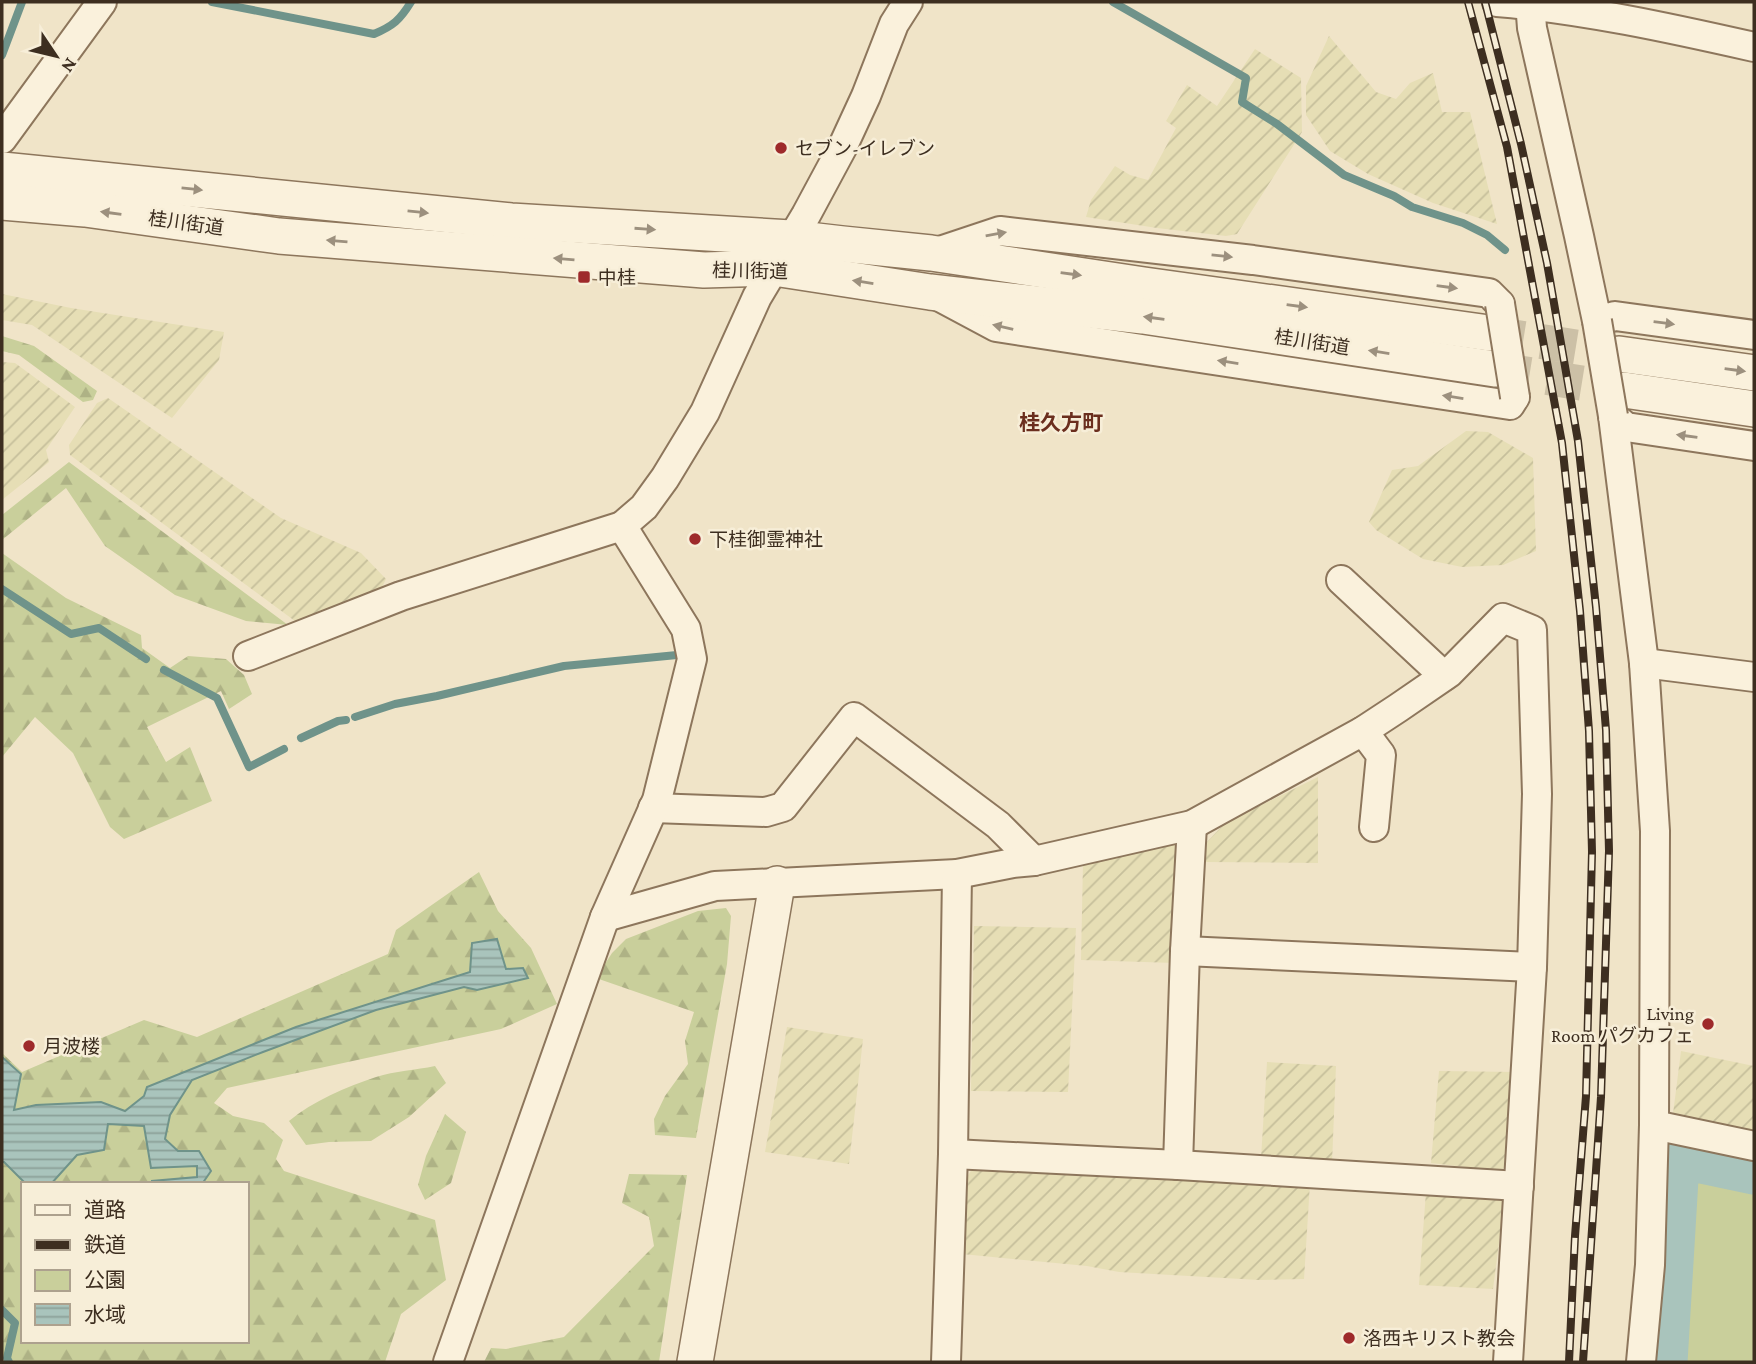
<svg xmlns="http://www.w3.org/2000/svg" width="1756" height="1364" font-family="'Crimson Pro','Noto Sans JP',serif">
  <defs>
    <pattern id="farmland-furrows" width="10" height="10" patternUnits="userSpaceOnUse" patternTransform="scale(1.75)"><rect width="10" height="10" fill="#e6deb5"/><path d="M-1 1l2-2M0 10L10 0M9 11l2-2" fill="none" stroke="#c6bf9b"/></pattern>
    <pattern id="forest-firs" width="22" height="20" patternUnits="userSpaceOnUse" patternTransform="scale(1.75)"><rect width="22" height="20" fill="#c9cf9b"/><path d="M5 1l3.5 6h-7zM16 11l3.5 6h-7z" fill="#aeb285"/></pattern>
    <pattern id="water-rules" width="6" height="5" patternUnits="userSpaceOnUse" patternTransform="scale(1.75)"><rect width="6" height="5" fill="#a9c4bc"/><path d="M0 2.5h6" fill="none" stroke="#8ba098"/></pattern>
  </defs>
  <rect width="100%" height="100%" fill="#f0e4c8"/>
  <g fill="url(#farmland-furrows)">
    <polygon points="1329,36 1376,92 1396,99 1410,83 1433,73 1442,112 1470,112 1497,224 1433,203 1368,174 1330,151 1306,115 1306,86"/>
    <polygon points="1255,49 1301,78 1302,132 1237,234 1226,236 1157,228 1086,217 1091,200 1115,166 1130,175 1148,180 1176,128 1166,121 1187,85 1217,106"/>
    <polygon points="2,294 71,308 224,332 219,360 172,418 32,325 2,320"/>
    <polygon points="2,362 15,363 75,407 46,450 49,462 2,500"/>
    <polygon points="108,398 281,518 361,553 386,579 382,587 299,624 70,455 69,445 97,403"/>
    <polygon points="1466,431 1488,432 1533,458 1536,551 1503,565 1462,567 1423,559 1376,530 1369,522 1392,470 1418,466"/>
    <polygon points="1318,777 1318,863 1205,862 1207,842 1225,823"/>
    <polygon points="1170,840 1182,849 1175,963 1081,960 1083,863"/>
    <polygon points="974,926 1076,928 1068,1092 971,1091"/>
    <polygon points="787,1027 863,1039 849,1164 765,1152"/>
    <polygon points="1681,1051 1754,1066 1754,1134 1673,1114"/>
    <polygon points="1267,1062 1336,1066 1332,1163 1261,1158"/>
    <polygon points="1439,1071 1517,1072 1515,1159 1500,1171 1431,1163"/>
    <polygon points="973,1168 1310,1183 1304,1279 1259,1280 1119,1272 1087,1266 962,1254 964,1181"/>
    <polygon points="1426,1192 1505,1196 1493,1289 1419,1285"/>
  </g>
  <polygon fill="#c9cf9b" points="1684,1165 1754,1180 1754,1362 1672,1362"/>
  <g fill="url(#forest-firs)">
    <polygon points="2,336 34,346 97,391 93,400 83,402 19,355 2,351"/>
    <polygon points="69,462 288,625 246,621 175,595 105,546 66,488 2,540 2,515"/>
    <polygon points="2,553 66,598 141,635 142,648 170,668 188,656 226,659 244,675 252,694 229,709 221,691 147,727 166,762 190,747 212,801 124,839 110,827 73,753 35,717 2,757"/>
    <polygon points="479,872 498,911 531,948 557,1004 501,1029 227,1088 214,1103 233,1116 264,1123 283,1140 276,1159 284,1171 435,1220 446,1280 401,1314 385,1362 2,1362 2,1162 3,1162 26,1184 23,1184 23,1341 247,1341 247,1184 202,1184 211,1171 178,1151 165,1139 170,1115 192,1080 263,1052 376,1010 464,987 477,990 528,977 523,968 470,972 296,1027 147,1087 144,1096 125,1111 101,1102 36,1105 14,1111 20,1074 2,1057 2,1053 22,1072 144,1020 197,1037 388,954 396,930"/>
    <polygon points="726,908 731,916 727,964 696,1138 655,1135 654,1119 665,1096 688,1064 685,1041 694,1012 596,978 612,953 626,939 698,911"/>
    <path d="M435,1066L446,1083L409,1117L371,1141L329,1142L306,1145L289,1121C313,1101 346,1087 376,1077C395,1071 416,1070 435,1066Z"/>
    <polygon points="445,1114 466,1132 451,1183 425,1200 418,1185 426,1156"/>
    <polygon points="108,1124 144,1126 197,1165 197,1177 153,1181 152,1184 51,1184 77,1155"/>
    <polygon points="629,1174 687,1175 659,1362 484,1362 491,1348 506,1349 564,1337 654,1246 649,1217 622,1203"/>
  </g>
  <polygon fill="url(#water-rules)" stroke="#6f938a" stroke-width="2" points="497,939 506,969 523,968 528,978 477,990 464,987 376,1010 263,1052 192,1080 170,1115 165,1139 178,1151 199,1151 211,1171 202,1184 152,1184 152,1181 197,1177 197,1166 151,1168 144,1126 108,1124 104,1150 77,1155 51,1184 26,1184 4,1162 2,1162 2,1057 21,1074 14,1110 36,1105 101,1102 125,1111 144,1096 147,1087 296,1027 470,972 472,943"/>
  <g fill="none" stroke-linecap="round" stroke-linejoin="round">
    <g stroke="#6f938a" stroke-width="8">
      <path d="M212,2L374,34C393,26 400,20 411,2"/>
      <polyline points="1113,2 1246,78 1242,102 1277,124 1344,175 1394,196 1412,207 1463,223 1487,235 1505,250"/>
      <polyline points="2,55 22,2"/>
      <polyline points="2,589 71,634 99,628 146,659"/>
      <polyline points="164,670 217,698 249,767 284,749"/>
      <polyline points="355,717 395,704 437,696 564,666 677,655"/>
      <polyline points="301,738 338,721 346,720"/>
      <polyline points="2,1310 15,1323 7,1358 9,1362"/>
    </g>
    <polyline stroke="#a9c4bc" stroke-width="49" points="1663,1362 1675,1162 1683,1155 1754,1170"/>
    <g stroke="#ccc0a6" stroke-width="35" stroke-dasharray="35 18" stroke-linecap="butt">
      <polyline points="1489,333 1619,354"/>
      <polyline points="1495,369 1624,390"/>
    </g>
    <defs>
      <g id="minor">
        <path d="M1497,2C1583,9 1670,28 1754,47"/>
        <polyline points="1530,2 1532,28 1579,236 1597,321 1615,316 1754,335"/>
        <polyline points="2,139 102,2"/>
        <polyline points="934,253 1000,231 1253,260 1489,293 1500,304"/>
        <polyline points="938,296 996,327 1510,405 1515,397"/>
        <polyline points="1613,416 1644,663 1655,831 1654,1125 1650,1265 1641,1362"/>
        <polyline points="1613,416 1626,427 1754,446"/>
        <polyline points="1341,580 1444,676"/>
        <polyline points="248,656 401,596 622,526"/>
        <polyline points="1644,663 1754,677"/>
        <polyline points="1363,731 1381,755 1374,827"/>
        <polyline points="653,808 766,812 783,807 854,717 998,825 1034,861"/>
        <polyline points="605,917 715,886 957,874 1013,863 1034,861 1192,825 1363,731 1398,708 1449,673 1503,618 1532,630 1537,794 1532,967 1508,1362"/>
        <polyline points="1185,951 1532,967"/>
        <polyline points="1654,1125 1754,1146"/>
        <polyline points="953,1154 1178,1165 1519,1186"/>
        <polyline points="1178,1165 1185,951 1192,825"/>
        <polyline points="448,1362 605,917 657,800 692,659 686,629 622,526 644,507 665,478 705,412 757,297 806,215 842,148 866,96 894,24 908,2"/>
        <polyline points="946,1362 953,1154 957,874"/>
      </g>
      <g id="tertiary">
        <polyline points="2,170 511,221 791,238 843,244 931,253 1144,285 1489,333"/>
        <polyline points="2,202 85,209 279,236 704,270 774,268 930,292 1143,316 1495,369"/>
        <polyline points="1619,354 1754,373"/>
        <polyline points="1624,390 1754,409"/>
        <polyline points="695,1362 777,884"/>
      </g>
    </defs>
    <use href="#minor" stroke="#8d765c" stroke-width="32"/>
    <use href="#tertiary" stroke="#8d765c" stroke-width="38"/>
    <use href="#minor" stroke="#faf1dc" stroke-width="28"/>
    <use href="#tertiary" stroke="#faf1dc" stroke-width="35"/>
    <defs>
      <g id="rail">
        <polyline points="1468,2 1507,147 1562,443 1580,611 1589,731 1592,852 1586,1096 1575,1236 1569,1362"/>
        <polyline points="1485,2 1521,144 1547,263 1578,441 1596,607 1606,730 1609,851 1601,1097 1583,1362"/>
      </g>
    </defs>
    <use href="#rail" stroke="#3d2e20" stroke-width="8"/>
    <use href="#rail" stroke="#f7eed8" stroke-width="5" stroke-dasharray="16" stroke-linecap="butt"/>
    <defs>
      <g id="minor-bridge">
        <polyline points="1500,304 1515,397"/>
        <polyline points="1597,321 1613,416"/>
      </g>
    </defs>
    <use href="#minor-bridge" stroke="#8d765c" stroke-width="32" stroke-linecap="butt"/>
    <use href="#minor-bridge" stroke="#faf1dc" stroke-width="28"/>
  </g>
  <defs><path id="oneway-solid" d="M-6-.8H1V-3.2L6.5 0L1 3.2V.8H-6Z" transform="scale(1.75)"/></defs>
  <g fill="#9c907e">
    <use href="#oneway-solid" transform="translate(192 189) rotate(6)"/>
    <use href="#oneway-solid" transform="translate(418 212) rotate(6)"/>
    <use href="#oneway-solid" transform="translate(111 213) rotate(-172)"/>
    <use href="#oneway-solid" transform="translate(645 229) rotate(4)"/>
    <use href="#oneway-solid" transform="translate(996 234) rotate(-10)"/>
    <use href="#oneway-solid" transform="translate(337 241) rotate(-175)"/>
    <use href="#oneway-solid" transform="translate(1222 256) rotate(6)"/>
    <use href="#oneway-solid" transform="translate(564 259) rotate(-175)"/>
    <use href="#oneway-solid" transform="translate(1071 274) rotate(8)"/>
    <use href="#oneway-solid" transform="translate(863 282) rotate(-171)"/>
    <use href="#oneway-solid" transform="translate(1447 287) rotate(8)"/>
    <use href="#oneway-solid" transform="translate(1297 306) rotate(8)"/>
    <use href="#oneway-solid" transform="translate(1154 318) rotate(-172)"/>
    <use href="#oneway-solid" transform="translate(1664 323) rotate(7)"/>
    <use href="#oneway-solid" transform="translate(1003 327) rotate(-167)"/>
    <use href="#oneway-solid" transform="translate(1379 352) rotate(-171)"/>
    <use href="#oneway-solid" transform="translate(1228 362) rotate(-171)"/>
    <use href="#oneway-solid" transform="translate(1735 370) rotate(8)"/>
    <use href="#oneway-solid" transform="translate(1453 397) rotate(-171)"/>
    <use href="#oneway-solid" transform="translate(1687 436) rotate(-172)"/>
  </g>
  <g fill="#9e2a2b" stroke="#f7eed8" stroke-width="2.5">
    <circle cx="781" cy="148" r="7"/>
    <rect x="577" y="270" width="14" height="14" rx="3.5"/>
    <circle cx="695" cy="539" r="7"/>
    <circle cx="1708" cy="1024" r="7"/>
    <circle cx="29" cy="1046" r="7"/>
    <circle cx="1349" cy="1338" r="7"/>
  </g>
  <g text-anchor="middle" dominant-baseline="central" stroke-width="5" stroke-linejoin="round" paint-order="stroke">
    <g font-size="19" fill="#3d2e20" stroke="#f7eed8" text-anchor="start">
      <text x="795" y="148">セブン-イレブン</text>
      <text x="598" y="277">中桂</text>
      <text x="709" y="539">下桂御霊神社</text>
      <text x="1694" y="1013" text-anchor="end">Living<tspan x="1694" dy="22">Room パグカフェ</tspan></text>
      <text x="43" y="1046">月波楼</text>
      <text x="1363" y="1338">洛西キリスト教会</text>
    </g>
    <g font-size="19" fill="#3d2e20" stroke="#f7eed8">
      <text transform="translate(186 223) rotate(8)">桂川街道</text>
      <text transform="translate(750 271) rotate(1)">桂川街道</text>
      <text transform="translate(1312 342) rotate(9)">桂川街道</text>
    </g>
    <g font-size="21" font-weight="bold" fill="#6b2e1e" stroke="#f7eed8">
      <text x="1061" y="423">桂久方町</text>
    </g>
  </g>
  <rect width="1756" height="1364" fill="none" stroke="#3d2e20" stroke-width="7"/>
  <rect x="21" y="1182" width="228" height="161" fill="#f7eed8" stroke="#ada18e" stroke-width="2"/>
  <rect x="35" y="1205" width="35" height="10" fill="#faf1dc" stroke="#ada18e" stroke-width="2"/>
  <text x="84" y="1217" font-size="21" fill="#3d2e20">道路</text>
  <rect x="35" y="1240" width="35" height="10" fill="#3d2e20" stroke="#ada18e" stroke-width="2"/>
  <text x="84" y="1252" font-size="21" fill="#3d2e20">鉄道</text>
  <rect x="35" y="1270" width="35" height="21" fill="#c9cf9b" stroke="#ada18e" stroke-width="2"/>
  <text x="84" y="1287" font-size="21" fill="#3d2e20">公園</text>
  <rect x="35" y="1304" width="35" height="21" fill="url(#water-rules)" stroke="#ada18e" stroke-width="2"/>
  <text x="84" y="1322" font-size="21" fill="#3d2e20">水域</text>
  <g transform="translate(56 56) rotate(125)" stroke="#f7eed8" stroke-width="5" paint-order="stroke">
  <path d="M0-5L12 26L0 18L-12 26Z" fill="#3d2e20"/>
  <text y="-10" font-size="19" font-weight="bold" text-anchor="middle" fill="#3d2e20">N</text>
  </g>
</svg>
